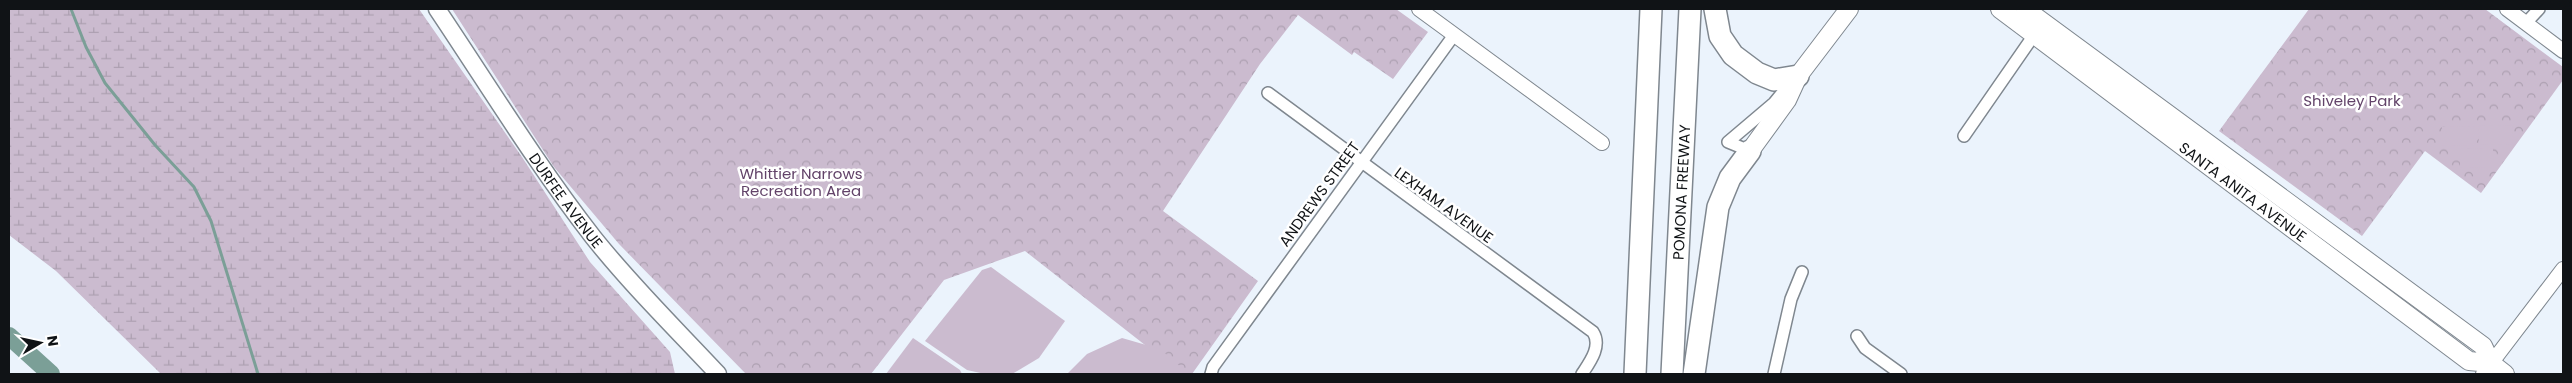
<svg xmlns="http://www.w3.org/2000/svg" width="2572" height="383" font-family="Poppins,sans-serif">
  <defs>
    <pattern id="wetland-marsh" width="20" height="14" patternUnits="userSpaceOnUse" patternTransform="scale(1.25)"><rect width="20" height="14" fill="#cbbbcf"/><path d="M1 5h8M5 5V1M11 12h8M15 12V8" fill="none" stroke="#ada0b1"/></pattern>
    <pattern id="park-crowns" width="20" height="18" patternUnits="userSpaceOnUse" patternTransform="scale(1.25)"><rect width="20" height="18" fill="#cbbbcf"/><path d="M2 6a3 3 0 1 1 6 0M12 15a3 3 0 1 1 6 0" fill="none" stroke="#ada0b1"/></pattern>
  </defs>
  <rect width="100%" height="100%" fill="#ebf3fc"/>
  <polygon fill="url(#wetland-marsh)" points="9,9 419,9 522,157 590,262 670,352 675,374 161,374 56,271 9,235"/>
  <g fill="url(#park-crowns)">
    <polygon points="452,9 1396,9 1428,32 1393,79 1354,52 1352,55 1298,15 1260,64 1163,211 1258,281 1192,374 1182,374 1025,251 944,280 871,374 746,374 619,244 554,167"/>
    <polygon points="2309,9 2485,9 2563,67 2563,80 2481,193 2425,151 2362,236 2219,131"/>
  </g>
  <g fill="#cbbbcf">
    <polygon points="2512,125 2513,144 2479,145 2478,126"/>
    <polygon points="2475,126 2475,145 2442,146 2442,127"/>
    <polygon points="2493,148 2493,167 2460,168 2460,149"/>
    <polygon points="991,267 1065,321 1039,358 1012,374 985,374 967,370 925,341 982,270"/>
    <polygon points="913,338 960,370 962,374 886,374"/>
    <polygon points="1122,338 1160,349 1189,374 1067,374 1087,354"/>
  </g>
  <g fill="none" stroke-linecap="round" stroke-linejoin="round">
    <polyline stroke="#7b9f97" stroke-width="3" points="71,9 86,47 105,83 155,145 194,187 211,221 258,374"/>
    <polyline stroke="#7b9f97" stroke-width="18" points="9,336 51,374"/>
    <defs>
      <g id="minor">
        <polyline points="2526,23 2539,9"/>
        <path d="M1268,93L1593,332C1602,346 1590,362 1582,374"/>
        <polyline points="1964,136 2034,35"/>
        <polyline points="1750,151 1728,142 1774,103 1783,92"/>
        <polyline points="1857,336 1865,348 1901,374"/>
        <polyline points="1211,374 1213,367 1454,35"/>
        <polyline points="1774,374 1791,299 1802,272"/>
      </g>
      <g id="tertiary">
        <polyline points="1419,9 1602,143"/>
        <polyline points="2507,9 2563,51"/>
        <polyline points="2483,374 2563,269"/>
      </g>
      <g id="secondary">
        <path id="s1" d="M437,9C488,85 537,165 593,237C632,286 676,329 718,374"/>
      </g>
      <g id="primary">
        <path id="s2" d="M2000,9L2469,361L2491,363"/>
        <polyline points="2025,9 2483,346 2491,363 2505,374"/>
        <polyline points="1750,151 1787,100 1798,76 1849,9"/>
      </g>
      <g id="motorway">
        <polyline points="1715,9 1720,36 1733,55 1757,73 1774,80 1798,76"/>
        <polyline points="1635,374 1651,9"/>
        <path id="s3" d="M1672,374L1690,9"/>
        <polyline points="1694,374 1718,207 1730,178 1750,151"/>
      </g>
    </defs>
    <use href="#minor" stroke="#7f878f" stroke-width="14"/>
    <use href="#tertiary" stroke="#7f878f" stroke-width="16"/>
    <use href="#secondary" stroke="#7f878f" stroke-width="19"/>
    <use href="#primary" stroke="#7f878f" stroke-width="20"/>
    <use href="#motorway" stroke="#7f878f" stroke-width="24"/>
    <use href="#minor" stroke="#fff" stroke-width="11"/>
    <use href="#tertiary" stroke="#fff" stroke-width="14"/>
    <use href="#secondary" stroke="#fff" stroke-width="16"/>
    <use href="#primary" stroke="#fff" stroke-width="18"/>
    <use href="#motorway" stroke="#fff" stroke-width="21"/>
  </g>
  <g text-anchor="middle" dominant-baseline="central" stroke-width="5" stroke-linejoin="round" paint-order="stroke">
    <g font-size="15" fill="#624369" stroke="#fff">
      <text x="2352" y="100">Shiveley Park</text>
      <text x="801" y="173">Whittier Narrows<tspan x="801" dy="17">Recreation Area</tspan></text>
    </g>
    <g font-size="15" fill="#101316" stroke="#fff">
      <text stroke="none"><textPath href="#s3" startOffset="182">POMONA FREEWAY</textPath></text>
      <text stroke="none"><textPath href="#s2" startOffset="304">SANTA ANITA AVENUE</textPath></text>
      <text transform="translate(1319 194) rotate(-54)">ANDREWS STREET</text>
      <text stroke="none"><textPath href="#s1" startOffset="231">DURFEE AVENUE</textPath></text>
      <text transform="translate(1444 205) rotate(36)">LEXHAM AVENUE</text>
    </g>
  </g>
  <rect width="2572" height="383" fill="none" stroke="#101316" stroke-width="20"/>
  <g transform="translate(40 343) rotate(81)" stroke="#ffffff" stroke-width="4" paint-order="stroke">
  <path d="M0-4L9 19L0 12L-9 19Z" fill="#101316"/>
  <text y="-8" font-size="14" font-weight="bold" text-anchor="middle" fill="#101316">N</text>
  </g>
</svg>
